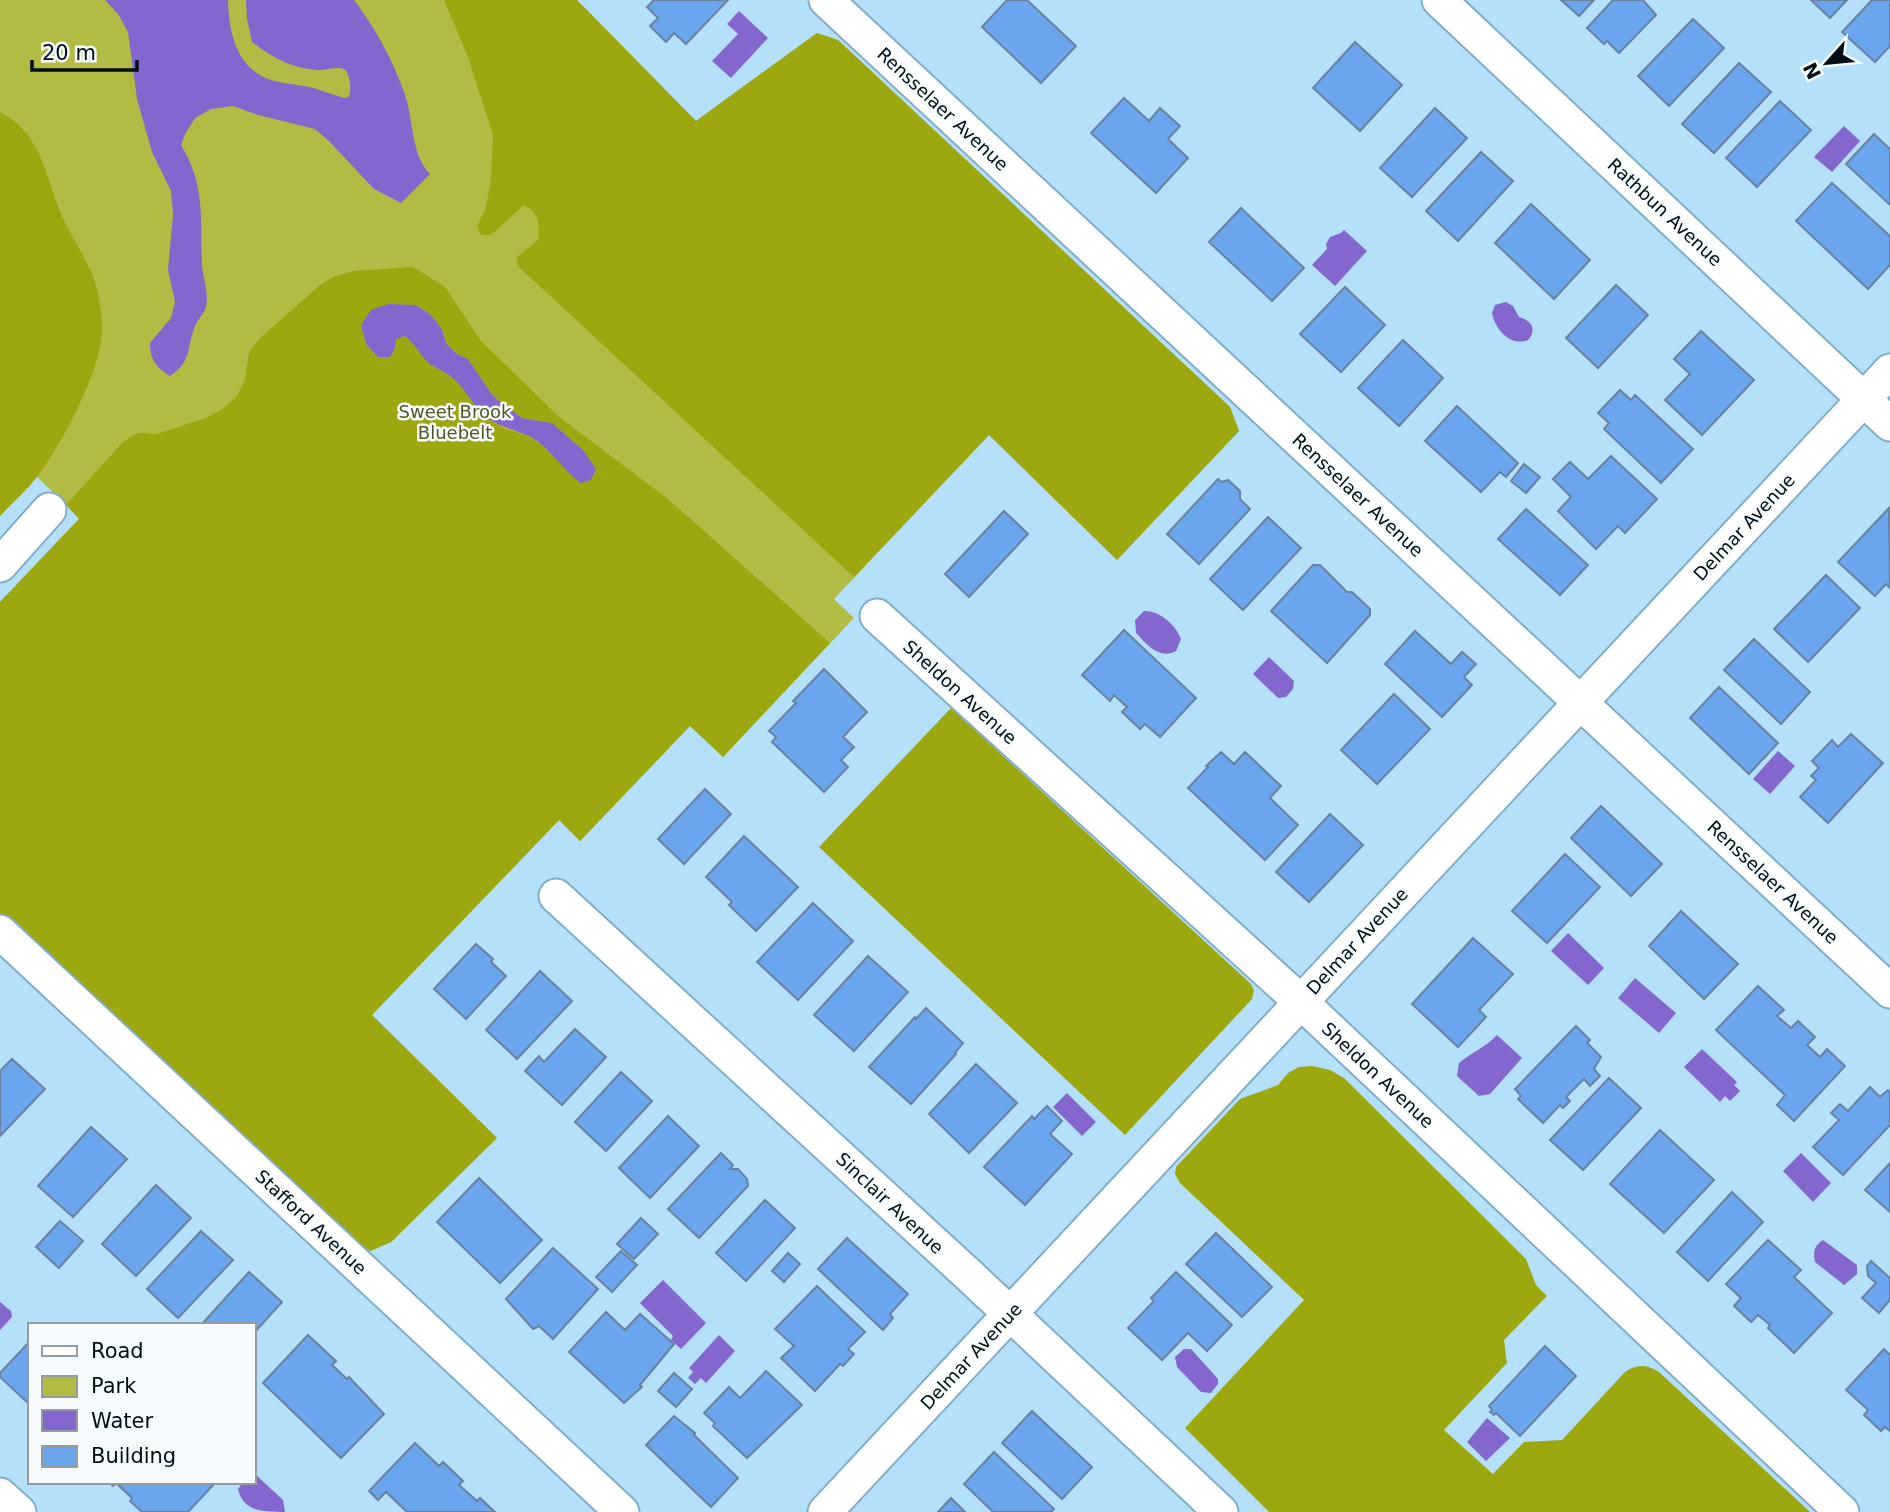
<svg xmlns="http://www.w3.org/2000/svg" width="1890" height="1512" font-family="'DejaVu Sans',sans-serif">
  <rect width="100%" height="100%" fill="#b5e0f9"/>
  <polygon fill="#b2bc45" points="0,0 577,0 696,121 817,33 838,40 1230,407 1239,431 1117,560 989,435 834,599 854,618 723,757 690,726 580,841 559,820 372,1015 497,1138 391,1242 370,1251 0,602 80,518 37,477 0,516"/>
  <g fill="#9da710" fill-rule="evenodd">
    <path d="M444,0H577L696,121L817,33L838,40L1230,407L1239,431L1117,560L989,435L854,577L519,267L516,258L538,240C540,224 539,213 524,205L491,235H481L477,226L486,208L491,179L493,135L468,57Z"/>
    <path d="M0,112C39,132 45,171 59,209C69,237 91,261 97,290C100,304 103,319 102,333C99,374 62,444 37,477C26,491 12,503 0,516Z"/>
    <path d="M413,267L445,287L481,341L559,417L668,499L830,643L723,757L690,726L580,841L559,820L372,1015L497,1138L391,1242L370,1251L349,1239L0,918V602L79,519L66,505L123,442L132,436L140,433L157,434L208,417L224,408L237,396L245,380L249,353L258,340L319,286L333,277L354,271ZM388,304L416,305L430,314L442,329L446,343L457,354L468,359L491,393L499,401L522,418L552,423L583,450L572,476L565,466L552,453L529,436L503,428L484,415L456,380L429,363L414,342L405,336L396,339L378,357L366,344L361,325Z"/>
    <polygon points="951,708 1251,984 1254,991 1252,999 1125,1135 819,847"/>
    <path d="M1312,1066L1330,1070L1344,1078L1526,1259L1536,1285L1547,1296L1504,1340L1507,1363L1444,1430L1493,1474L1524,1442L1562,1440L1624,1373C1636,1364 1646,1364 1659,1372L1810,1512H1269L1185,1428L1304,1300L1180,1183L1175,1174L1176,1167L1240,1099L1278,1085L1288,1073L1299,1067Z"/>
  </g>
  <g fill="#8467ce">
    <path d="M105,0H228C229,33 236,68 271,80C283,84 296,84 309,87C321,90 333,95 345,98L349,97C351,90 351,76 345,70C338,65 325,71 318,70C293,69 271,57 252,42L247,19L246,0H354C375,28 392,58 404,92C414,118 410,153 430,174L401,203L374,189L329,141L315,129L258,115L233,106L211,109L195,118L185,134L181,145C206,186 200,219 202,265C203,279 209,292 206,307C204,314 198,319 195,326C186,349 193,360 170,376C156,367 150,360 150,343L171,318L175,302L168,270L173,214L171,191L152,152L137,99L128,32L118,14Z"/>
    <polygon points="739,11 768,38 731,78 712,61 738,34 727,24"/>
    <polygon points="1844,126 1860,141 1832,172 1814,157"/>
    <polygon points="1344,230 1367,251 1335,286 1312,265 1327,249 1326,244 1330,237 1341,233"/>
    <path d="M1506,302L1513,306L1519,317C1532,320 1537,330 1528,340C1510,347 1495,329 1492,313L1495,305Z"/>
    <path d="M388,304L416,305L430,314L442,329L446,343L457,354L468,359L491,393L499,401L522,418L552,423L583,450L596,469L591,480L581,483C562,470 551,448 529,436C514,429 498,427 485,416C474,406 467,393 457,382C450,374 439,370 430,364C420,356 416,344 405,336L396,339L395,348L390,357H378L366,344L361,325L371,310Z"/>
    <path d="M1144,611C1159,610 1176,625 1181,639L1176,651C1160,660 1147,645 1136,633L1135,620Z"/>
    <polygon points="1269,657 1294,681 1293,689 1286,697 1278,698 1253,674"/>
    <polygon points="1778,751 1795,766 1770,794 1753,779"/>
    <polygon points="1568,933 1604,968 1588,985 1551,951"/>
    <polygon points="1635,978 1676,1013 1659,1033 1618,998"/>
    <path d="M1497,1035L1522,1058L1490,1094L1479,1096L1457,1076L1459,1063C1472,1052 1486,1047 1497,1035Z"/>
    <polygon points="1702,1049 1737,1082 1734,1085 1740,1091 1730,1101 1725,1096 1720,1102 1684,1067"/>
    <polygon points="1067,1093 1096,1122 1082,1136 1053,1107"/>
    <polygon points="1801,1153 1831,1183 1813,1202 1783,1171"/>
    <path d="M1823,1240L1857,1265V1274L1844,1285L1815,1262C1813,1251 1814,1246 1823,1240Z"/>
    <polygon points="663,1280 706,1323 681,1349 671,1340 673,1336 640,1303"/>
    <polygon points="0,1302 11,1311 12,1317 0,1330"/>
    <polygon points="719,1335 735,1351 706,1383 701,1378 695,1384 688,1378 693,1372 689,1368"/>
    <polygon points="1184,1349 1191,1349 1218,1379 1218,1384 1211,1393 1201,1392 1177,1367 1175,1357"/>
    <polygon points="1487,1418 1510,1438 1486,1461 1467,1442"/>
    <path d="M256,1475L283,1500L285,1512C264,1512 243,1512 238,1489L243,1482H254V1476Z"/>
  </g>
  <g fill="#6aa5ed" stroke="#6982a2" stroke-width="2">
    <polygon points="654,0 728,0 686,44 674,33 666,42 650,26 658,18 647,7"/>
    <polygon points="1007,0 1027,0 1076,46 1041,83 982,27"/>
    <polygon points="1561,0 1594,0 1579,16"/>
    <polygon points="1613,0 1643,0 1656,15 1619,53 1607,41 1604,44 1587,28"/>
    <polygon points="1811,0 1847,0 1830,18"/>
    <polygon points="1872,0 1890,0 1890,46 1875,62 1842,32"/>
    <polygon points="1693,19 1724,48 1669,106 1638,76"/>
    <polygon points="1355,42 1402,85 1360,131 1313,88"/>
    <polygon points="1739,63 1771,92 1714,153 1682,124"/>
    <polygon points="1124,98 1149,121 1160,108 1180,126 1168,139 1188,158 1156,193 1091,133"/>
    <polygon points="1780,101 1811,130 1757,187 1726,158"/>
    <polygon points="1435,108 1467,138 1412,197 1380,168"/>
    <polygon points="1874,134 1890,149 1890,205 1846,164"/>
    <polygon points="1481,152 1513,181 1458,241 1426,211"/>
    <polygon points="1832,183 1890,236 1890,265 1868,289 1796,221"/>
    <polygon points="1531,204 1590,260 1554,299 1495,243"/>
    <polygon points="1241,208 1304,268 1272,301 1209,242"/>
    <polygon points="1616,285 1648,315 1598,368 1566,338"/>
    <polygon points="1345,287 1385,325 1341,372 1300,334"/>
    <polygon points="1701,331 1754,380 1702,435 1665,400 1690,374 1674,359"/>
    <polygon points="1403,340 1443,378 1399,426 1358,388"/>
    <polygon points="1620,390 1631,400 1635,395 1693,449 1661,483 1604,429 1609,423 1598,413"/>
    <polygon points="1457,406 1518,463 1506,477 1500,472 1481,492 1425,441"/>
    <polygon points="1611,456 1657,499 1625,533 1618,526 1596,549 1558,511 1571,497 1553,479 1570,462 1588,479"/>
    <polygon points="1524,464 1540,477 1526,493 1511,481"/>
    <polygon points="1218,479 1222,482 1228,480 1240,491 1240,499 1250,509 1199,564 1167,534"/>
    <polygon points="1889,508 1890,588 1886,584 1875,596 1838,562"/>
    <polygon points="1526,509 1588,565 1560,595 1498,539"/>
    <polygon points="1004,511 1028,534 969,597 945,574"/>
    <polygon points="1268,517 1301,548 1243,610 1210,579"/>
    <polygon points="1313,565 1320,565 1347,592 1352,592 1370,609 1370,615 1327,663 1271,611"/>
    <polygon points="1826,575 1860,608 1808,662 1774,629"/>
    <polygon points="1124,630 1196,698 1160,737 1145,724 1140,729 1122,712 1127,707 1114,695 1110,701 1082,675"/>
    <polygon points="1415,631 1451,664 1462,652 1476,664 1464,677 1472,685 1442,717 1385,664"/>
    <polygon points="1754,639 1810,692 1781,724 1724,670"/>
    <polygon points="824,669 867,712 843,737 854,747 841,760 848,767 824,792 772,742 776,737 769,731 796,703 793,701"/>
    <polygon points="1719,687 1778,743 1749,774 1690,718"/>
    <polygon points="1394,694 1430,729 1377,784 1341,750"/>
    <polygon points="1851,734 1883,763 1828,823 1800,797 1816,780 1811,776 1819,768 1812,761 1832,740 1838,747"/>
    <polygon points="1221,752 1234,764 1245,752 1281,786 1270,798 1298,825 1265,860 1188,788 1208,767 1206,766"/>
    <polygon points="705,789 731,814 684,864 658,839"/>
    <polygon points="1601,806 1662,864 1631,896 1571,838"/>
    <polygon points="1330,814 1363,845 1309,902 1276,872"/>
    <polygon points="744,836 798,887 756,931 729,905 732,902 706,877"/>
    <polygon points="1565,854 1600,887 1547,943 1512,911"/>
    <polygon points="813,903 853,941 798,1000 757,962"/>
    <polygon points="1681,911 1738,964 1704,999 1649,946"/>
    <polygon points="1473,938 1513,974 1479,1010 1486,1017 1458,1047 1412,1004"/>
    <polygon points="476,944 493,959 491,962 506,976 466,1019 434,989"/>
    <polygon points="868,956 908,992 854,1051 814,1015"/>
    <polygon points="540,971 572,1001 517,1059 486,1030"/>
    <polygon points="1758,986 1784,1010 1777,1016 1791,1028 1798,1021 1815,1037 1807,1045 1820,1057 1827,1049 1845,1066 1794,1121 1777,1105 1785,1095 1716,1030"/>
    <polygon points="926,1008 963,1043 955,1053 956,1054 911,1104 869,1067 915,1017 916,1019"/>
    <polygon points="1576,1026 1590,1040 1587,1043 1601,1057 1594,1069 1600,1076 1590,1086 1584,1079 1566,1097 1570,1101 1563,1108 1560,1105 1543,1123 1518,1099 1521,1096 1515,1089"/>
    <polygon points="575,1029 606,1057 562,1105 525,1071 539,1056 544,1062"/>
    <polygon points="12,1059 45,1089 0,1136 0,1071"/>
    <polygon points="976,1064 1017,1103 969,1153 929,1114"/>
    <polygon points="621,1072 652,1101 606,1151 575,1122"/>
    <polygon points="1609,1078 1641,1108 1583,1170 1550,1140"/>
    <polygon points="1870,1087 1880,1097 1888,1090 1890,1092 1890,1125 1843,1175 1813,1147 1839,1120 1831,1113 1840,1104 1848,1111"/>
    <polygon points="1047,1106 1062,1121 1050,1134 1072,1154 1025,1205 984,1167 1032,1116 1034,1119"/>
    <polygon points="668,1116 699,1146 650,1198 619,1168"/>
    <polygon points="91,1127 127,1159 73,1217 38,1186"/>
    <polygon points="1660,1130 1714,1180 1664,1233 1610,1184"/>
    <polygon points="721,1153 733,1165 730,1169 738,1169 747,1179 748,1186 699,1238 668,1209"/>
    <polygon points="1890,1163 1890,1212 1865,1190"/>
    <polygon points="479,1178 542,1240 500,1283 437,1222"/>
    <polygon points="156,1185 191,1218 136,1276 102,1244"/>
    <polygon points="1732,1192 1763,1222 1708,1281 1677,1252"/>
    <polygon points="765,1200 795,1228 746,1281 716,1253"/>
    <polygon points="641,1218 658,1234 634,1259 617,1244"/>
    <polygon points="60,1221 83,1241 59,1268 36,1247"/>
    <polygon points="201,1231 233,1260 178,1318 147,1289"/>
    <polygon points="1216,1233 1272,1287 1242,1317 1186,1264"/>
    <polygon points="847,1238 908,1294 890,1314 893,1318 883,1330 818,1269"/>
    <polygon points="1768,1240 1801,1270 1794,1277 1832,1313 1794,1353 1768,1328 1770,1325 1758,1315 1751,1322 1734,1306 1741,1298 1726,1284"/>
    <polygon points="553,1248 598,1289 553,1339 539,1326 533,1329 506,1299"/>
    <polygon points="621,1251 637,1265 612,1292 596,1277"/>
    <polygon points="788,1253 800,1264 784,1282 772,1271"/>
    <polygon points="1871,1261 1890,1278 1890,1300 1879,1313 1862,1298 1876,1283 1868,1276 1867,1266"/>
    <polygon points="249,1272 282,1302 254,1333 254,1325 201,1325"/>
    <polygon points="1176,1272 1232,1325 1207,1351 1188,1333 1162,1360 1128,1328 1154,1301 1151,1298"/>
    <polygon points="817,1286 865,1332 848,1349 854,1354 843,1366 840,1364 815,1391 781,1358 794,1346 775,1329"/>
    <polygon points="606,1312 625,1330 640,1314 674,1344 640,1385 642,1387 624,1403 569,1352"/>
    <polygon points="308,1335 336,1361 332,1365 347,1379 349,1377 384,1414 341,1458 263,1383"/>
    <polygon points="30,1341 30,1405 0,1377 0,1373"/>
    <polygon points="1545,1346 1576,1376 1520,1436 1496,1413 1494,1415 1490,1412 1492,1410 1489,1406"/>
    <polygon points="1884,1349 1890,1355 1890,1431 1885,1427 1881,1431 1864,1415 1868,1410 1846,1390"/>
    <polygon points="766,1371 802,1405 747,1458 713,1426 715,1423 704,1413 729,1387 740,1398"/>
    <polygon points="674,1373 692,1389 676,1407 658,1391"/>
    <polygon points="1032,1411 1092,1467 1062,1499 1002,1443"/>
    <polygon points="674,1416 695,1433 694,1435 738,1478 711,1507 646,1445"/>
    <polygon points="415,1443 439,1466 443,1462 463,1481 459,1485 477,1501 480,1498 495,1512 407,1512 386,1492 378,1500 369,1491"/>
    <polygon points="994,1452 1054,1509 1051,1512 993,1512 964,1484"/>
    <polygon points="108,1482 216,1482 188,1512 142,1512 130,1501 132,1498 116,1483 113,1486"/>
    <polygon points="951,1498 965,1512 938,1512"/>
  </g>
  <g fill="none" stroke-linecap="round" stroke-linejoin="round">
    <defs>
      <g id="minor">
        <polyline points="826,0 1890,991"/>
        <polyline points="1439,0 1890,424"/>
        <polyline points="0,565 49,510"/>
        <polyline points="877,616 1301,1002 1842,1512"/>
        <polyline points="556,896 972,1278 1221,1512"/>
        <polyline points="0,932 622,1512"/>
        <polyline points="0,1495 19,1512"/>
        <polyline points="825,1512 1890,371"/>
      </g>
    </defs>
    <use href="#minor" stroke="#83adc5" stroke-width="37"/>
    <use href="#minor" stroke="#fff" stroke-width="33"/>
  </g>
  <g text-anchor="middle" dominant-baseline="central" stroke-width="5" stroke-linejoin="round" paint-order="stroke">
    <g font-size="18" fill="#010e16" stroke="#f6fbfd">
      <text transform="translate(943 109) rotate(43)">Rensselaer Avenue</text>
      <text transform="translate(1665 212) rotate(43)">Rathbun Avenue</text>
      <text transform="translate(1358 495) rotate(43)">Rensselaer Avenue</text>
      <text transform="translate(1744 527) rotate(-47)">Delmar Avenue</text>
      <text transform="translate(960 692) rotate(42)">Sheldon Avenue</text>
      <text transform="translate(1773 882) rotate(43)">Rensselaer Avenue</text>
      <text transform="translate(1357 941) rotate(-47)">Delmar Avenue</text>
      <text transform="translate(1378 1075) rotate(43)">Sheldon Avenue</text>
      <text transform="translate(890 1203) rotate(43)">Sinclair Avenue</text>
      <text transform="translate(311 1222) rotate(43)">Stafford Avenue</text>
      <text transform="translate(971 1356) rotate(-47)">Delmar Avenue</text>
    </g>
    <g font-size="18" fill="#525724" stroke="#f6fbfd">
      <text x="455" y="411">Sweet Brook<tspan x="455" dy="21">Bluebelt</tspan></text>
    </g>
  </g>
  <rect x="28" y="1323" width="228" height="161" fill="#f6fbfd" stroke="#949ca1" stroke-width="2"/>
  <rect x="42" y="1346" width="35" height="10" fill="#ffffff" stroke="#949ca1" stroke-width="2"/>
  <text x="91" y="1358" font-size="21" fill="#010e16">Road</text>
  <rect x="42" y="1376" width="35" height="21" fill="#b2bc45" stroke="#949ca1" stroke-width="2"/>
  <text x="91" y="1393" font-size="21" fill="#010e16">Park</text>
  <rect x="42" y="1410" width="35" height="21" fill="#8467ce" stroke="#949ca1" stroke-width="2"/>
  <text x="91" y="1428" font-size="21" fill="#010e16">Water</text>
  <rect x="42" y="1446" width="35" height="21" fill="#6aa5ed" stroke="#949ca1" stroke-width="2"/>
  <text x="91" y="1463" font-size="21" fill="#010e16">Building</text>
  <g transform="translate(1827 63) rotate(243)" stroke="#f6fbfd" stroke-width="5" paint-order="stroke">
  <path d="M0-5L12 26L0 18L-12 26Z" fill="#010e16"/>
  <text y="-10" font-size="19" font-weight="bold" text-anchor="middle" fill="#010e16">N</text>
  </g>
  <path d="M32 60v10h105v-10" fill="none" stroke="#010e16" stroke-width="3.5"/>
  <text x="42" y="60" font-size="21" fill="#010e16" stroke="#f6fbfd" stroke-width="5" paint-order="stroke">20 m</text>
</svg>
